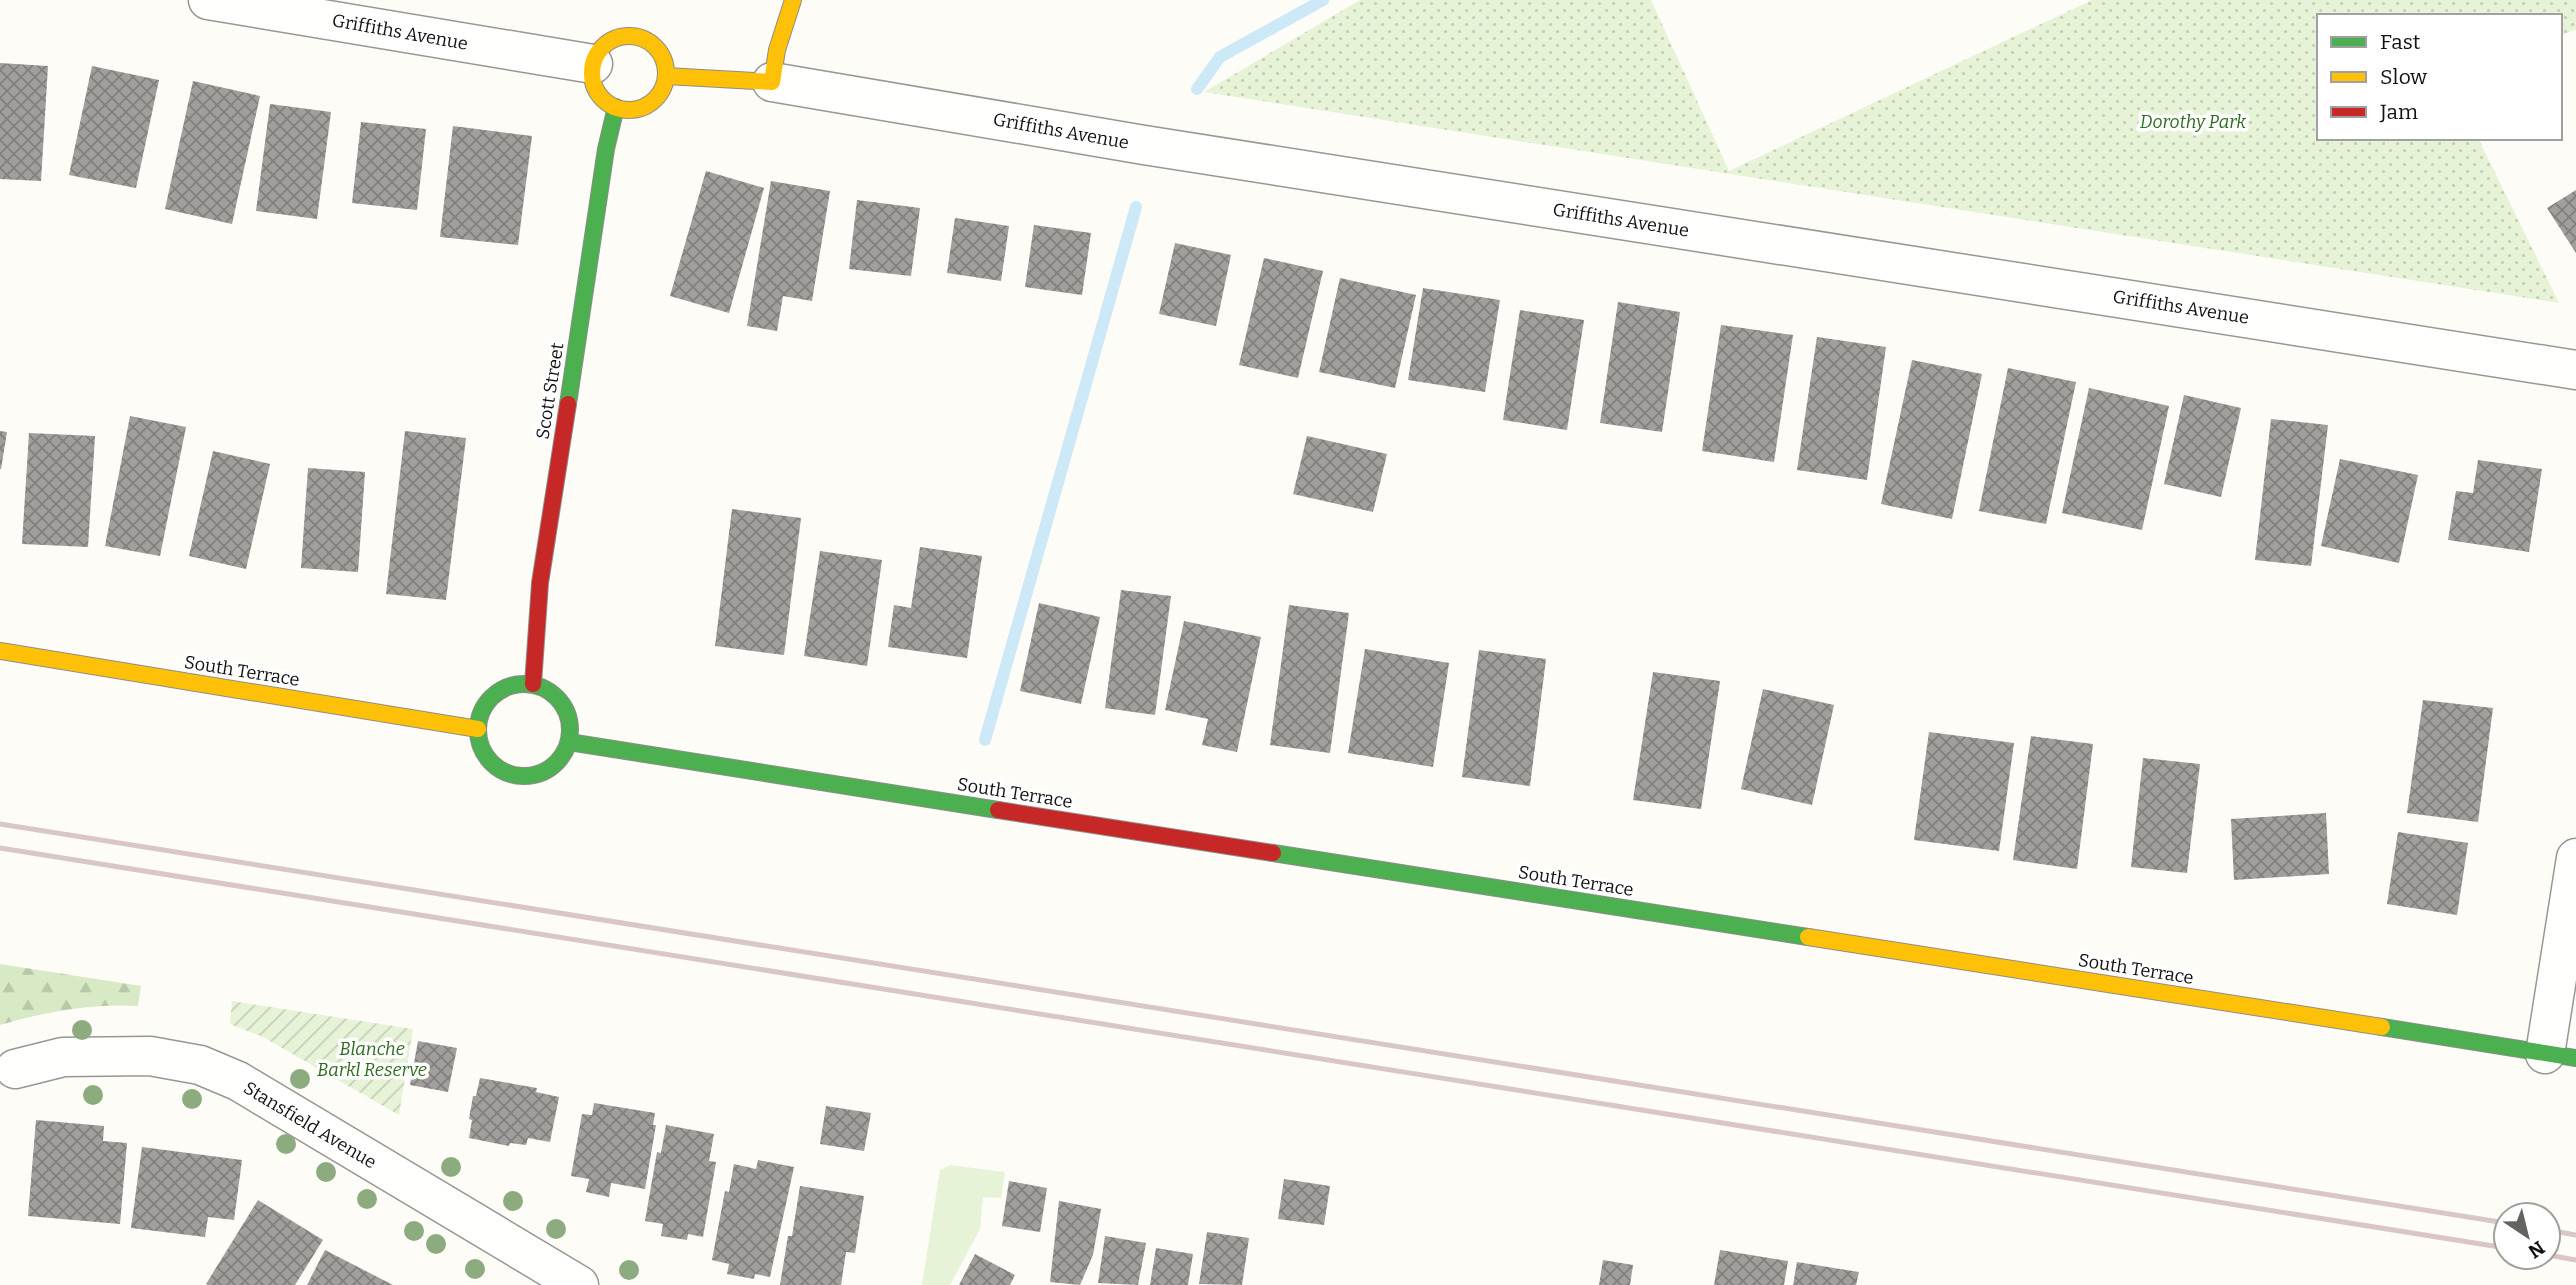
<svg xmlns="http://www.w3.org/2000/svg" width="2576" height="1285" font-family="Bitter,serif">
  <defs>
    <pattern id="forest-firs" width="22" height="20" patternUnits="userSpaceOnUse" patternTransform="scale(1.75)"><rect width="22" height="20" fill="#d8eac5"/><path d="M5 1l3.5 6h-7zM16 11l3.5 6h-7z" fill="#b8c8a8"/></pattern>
    <pattern id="park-dots" width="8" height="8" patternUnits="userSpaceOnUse" patternTransform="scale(1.75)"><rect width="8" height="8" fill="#e7f3d7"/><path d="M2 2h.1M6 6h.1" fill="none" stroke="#c5cfb8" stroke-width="1.8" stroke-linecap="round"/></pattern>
    <pattern id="garden-furrows" width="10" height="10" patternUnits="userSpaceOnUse" patternTransform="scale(1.75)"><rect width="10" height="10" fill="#e7f3d7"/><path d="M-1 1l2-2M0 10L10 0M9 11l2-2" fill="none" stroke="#c5cfb8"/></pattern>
    <pattern id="building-cross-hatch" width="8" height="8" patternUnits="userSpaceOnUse" patternTransform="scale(1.75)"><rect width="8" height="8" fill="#a19f9c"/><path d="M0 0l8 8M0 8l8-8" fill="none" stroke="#82807e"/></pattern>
  </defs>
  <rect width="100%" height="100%" fill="#fdfcf7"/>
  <polygon fill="#e7f3d7" points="950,1165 1005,1172 1001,1198 983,1197 980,1229 950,1285 922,1285 940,1170"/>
  <path fill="url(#forest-firs)" d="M0,964L141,986L138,1006C91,1003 45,1012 0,1025Z"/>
  <polygon fill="url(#park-dots)" points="1360,0 1651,0 1729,171 2092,0 2576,0 2576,29 2560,36 2560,16 2319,16 2319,138 2478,138 2559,303 1204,92"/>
  <polygon fill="url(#garden-furrows)" points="232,1001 413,1029 399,1115 263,1037 232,1025 230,1023"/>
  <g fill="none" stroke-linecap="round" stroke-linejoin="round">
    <g stroke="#cde8f7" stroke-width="12">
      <polyline points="1197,89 1220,57 1323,0"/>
      <polyline points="985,740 1136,207"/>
    </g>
  </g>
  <g fill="url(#building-cross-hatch)">
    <polygon points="0,63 48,66 41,181 0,179"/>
    <polygon points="92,66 159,80 136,188 69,175"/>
    <polygon points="193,81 260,96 232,224 165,209"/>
    <polygon points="270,104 331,112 317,219 256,211"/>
    <polygon points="361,122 426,129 417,210 352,203"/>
    <polygon points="453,126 532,136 518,245 440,237"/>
    <polygon points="706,171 764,188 729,313 670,296"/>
    <polygon points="771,181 830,191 812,301 783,296 777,331 747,326"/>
    <polygon points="2576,190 2576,253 2547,208"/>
    <polygon points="857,200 920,208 911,276 849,269"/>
    <polygon points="955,218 1009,226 1001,281 947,273"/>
    <polygon points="1034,225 1091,233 1082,295 1025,287"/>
    <polygon points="1175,243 1231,255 1216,326 1159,314"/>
    <polygon points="1264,258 1323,271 1298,378 1239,365"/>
    <polygon points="1340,278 1416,295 1395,388 1319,372"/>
    <polygon points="1423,288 1500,300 1485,392 1408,380"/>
    <polygon points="1618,302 1680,312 1662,432 1600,423"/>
    <polygon points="1520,310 1584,320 1567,430 1503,420"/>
    <polygon points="1721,325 1793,335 1774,462 1702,451"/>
    <polygon points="1817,337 1886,347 1867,480 1797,470"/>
    <polygon points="1912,360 1982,374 1952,519 1881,504"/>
    <polygon points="2008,368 2076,382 2046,524 1979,511"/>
    <polygon points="2089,388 2169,406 2142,530 2062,513"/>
    <polygon points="2184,395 2241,408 2221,497 2164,484"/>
    <polygon points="130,416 186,427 160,556 105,546"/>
    <polygon points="2271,419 2328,425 2311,566 2255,560"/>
    <polygon points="0,431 7,432 1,469 0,469"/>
    <polygon points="405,431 466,438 446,600 386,594"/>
    <polygon points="29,433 95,436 88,547 22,544"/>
    <polygon points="1307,436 1387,454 1373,512 1293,494"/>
    <polygon points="213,451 270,464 246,569 189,556"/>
    <polygon points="2340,459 2418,475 2399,563 2321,546"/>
    <polygon points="2478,460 2542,469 2529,552 2448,540 2456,491 2473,493"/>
    <polygon points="308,468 365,472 358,572 301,568"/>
    <polygon points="732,509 801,518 784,655 715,646"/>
    <polygon points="920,547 982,556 967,658 888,647 894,605 911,608"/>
    <polygon points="820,551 882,560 867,666 804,656"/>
    <polygon points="1121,590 1171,596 1155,715 1105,708"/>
    <polygon points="1039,603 1100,617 1081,704 1020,691"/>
    <polygon points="1289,605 1349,613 1330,753 1270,745"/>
    <polygon points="1184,621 1261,637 1237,752 1202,745 1208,719 1165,710"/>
    <polygon points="1365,649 1449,663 1433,767 1348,753"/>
    <polygon points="1479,650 1546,659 1530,786 1462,777"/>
    <polygon points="1653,672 1720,681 1701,809 1633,800"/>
    <polygon points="1763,689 1834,705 1812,805 1741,789"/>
    <polygon points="2423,700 2493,708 2478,822 2407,813"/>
    <polygon points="1929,732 2014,743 1999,851 1914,840"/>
    <polygon points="2031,736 2093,744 2077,869 2013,860"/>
    <polygon points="2143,758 2200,764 2187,873 2131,867"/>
    <polygon points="2326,813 2329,874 2234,880 2231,819"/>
    <polygon points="2398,832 2468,843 2457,915 2387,904"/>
    <polygon points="418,1041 457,1048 448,1092 410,1085"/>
    <polygon points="480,1078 537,1088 536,1092 559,1097 550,1142 528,1138 526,1145 510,1143 509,1146 469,1138 472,1120 469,1119 473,1096 476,1096"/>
    <polygon points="594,1103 655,1113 653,1125 656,1125 645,1189 611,1183 609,1197 586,1192 589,1179 571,1176 582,1114 592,1115"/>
    <polygon points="826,1106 871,1113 864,1151 820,1144"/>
    <polygon points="36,1120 104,1126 103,1141 127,1143 120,1224 28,1216"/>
    <polygon points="666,1125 714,1134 709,1161 716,1162 703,1237 688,1234 687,1240 661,1236 663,1224 645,1221 657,1152 661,1153"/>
    <polygon points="142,1147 242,1160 234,1220 208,1217 205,1237 131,1228"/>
    <polygon points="758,1160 794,1167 770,1277 755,1274 754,1279 727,1274 729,1264 712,1260 725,1191 729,1192 734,1164 756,1169"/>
    <polygon points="1284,1179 1330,1186 1324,1225 1278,1219"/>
    <polygon points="1009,1181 1047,1188 1040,1232 1002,1226"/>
    <polygon points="800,1186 864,1196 855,1253 846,1252 841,1285 780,1285 788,1236 792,1236"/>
    <polygon points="258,1200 323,1240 295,1285 208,1285 206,1284"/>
    <polygon points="1059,1201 1101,1209 1093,1255 1080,1285 1050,1282"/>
    <polygon points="1207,1232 1249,1238 1242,1285 1199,1284"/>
    <polygon points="1105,1236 1146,1243 1138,1285 1098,1283"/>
    <polygon points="1156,1248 1193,1254 1188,1285 1150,1285"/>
    <polygon points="325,1250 393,1285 307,1285"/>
    <polygon points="1720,1250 1788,1261 1784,1285 1714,1285"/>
    <polygon points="975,1254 1015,1275 1010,1285 959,1285"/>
    <polygon points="1603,1260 1633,1265 1630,1285 1599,1285"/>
    <polygon points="1797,1262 1859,1272 1856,1285 1793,1285"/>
  </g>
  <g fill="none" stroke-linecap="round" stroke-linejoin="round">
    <defs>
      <g id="street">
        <polyline points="208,0 593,64"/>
        <polyline points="772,82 1144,145 2576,370"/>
        <polyline points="2545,1054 2576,858"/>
        <polyline points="15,1069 63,1057 150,1056 200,1065 238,1081 579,1285"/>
      </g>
      <g id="fast">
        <polyline points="568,404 606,149 616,107"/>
        <circle cx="524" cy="730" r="46"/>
        <polyline points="569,742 998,810"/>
        <polyline points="1273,853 1808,937"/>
        <polyline points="2382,1027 2576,1058"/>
      </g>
      <g id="slow">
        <circle cx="629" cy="73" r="37"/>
        <polyline points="666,76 772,82 777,50 793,0"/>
        <polyline points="0,651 478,729"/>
        <polyline points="1808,937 2382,1027"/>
      </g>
      <g id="jam">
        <polyline points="533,684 540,583 568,404"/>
        <polyline points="998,810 1273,853"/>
      </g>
    </defs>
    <use href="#street" stroke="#979795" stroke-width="41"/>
    <use href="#fast" stroke="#8e8d8b" stroke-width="18"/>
    <use href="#slow" stroke="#8e8d8b" stroke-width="18"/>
    <use href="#jam" stroke="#8e8d8b" stroke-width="18"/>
    <use href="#street" stroke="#fffffe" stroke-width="38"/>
    <use href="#fast" stroke="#4caf50" stroke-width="16"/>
    <use href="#slow" stroke="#ffc107" stroke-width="16"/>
    <use href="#jam" stroke="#c62828" stroke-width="16"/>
    <g stroke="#d9c6c7" stroke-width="5">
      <polyline points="0,824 2506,1223"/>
      <polyline points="0,848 2506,1248"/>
      <polyline points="2548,1230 2576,1235"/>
      <polyline points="2548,1255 2576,1260"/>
    </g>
  </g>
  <g fill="#8cac80">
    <circle cx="82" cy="1030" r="10"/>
    <circle cx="300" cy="1079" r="10"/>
    <circle cx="93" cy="1095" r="10"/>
    <circle cx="192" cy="1099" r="10"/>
    <circle cx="286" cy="1144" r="10"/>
    <circle cx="451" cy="1167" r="10"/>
    <circle cx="326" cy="1172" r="10"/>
    <circle cx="367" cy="1199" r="10"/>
    <circle cx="513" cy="1201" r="10"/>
    <circle cx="556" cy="1229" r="10"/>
    <circle cx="414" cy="1231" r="10"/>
    <circle cx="436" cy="1244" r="10"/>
    <circle cx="475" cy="1269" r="10"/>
    <circle cx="629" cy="1270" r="10"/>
  </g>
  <g text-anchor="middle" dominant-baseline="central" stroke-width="7" stroke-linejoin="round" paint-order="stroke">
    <g font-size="18" fill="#111" stroke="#fff">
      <text transform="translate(400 32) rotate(10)">Griffiths Avenue</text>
      <text transform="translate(1061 131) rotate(10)">Griffiths Avenue</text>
      <text transform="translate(1621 220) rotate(9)">Griffiths Avenue</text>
      <text transform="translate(2181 307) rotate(9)">Griffiths Avenue</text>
      <text transform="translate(550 391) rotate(-81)">Scott Street</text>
      <text transform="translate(242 671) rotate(9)">South Terrace</text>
      <text transform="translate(1015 793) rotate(9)">South Terrace</text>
      <text transform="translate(1576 881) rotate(9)">South Terrace</text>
      <text transform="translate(2136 969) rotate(9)">South Terrace</text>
      <text transform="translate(310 1125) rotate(31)">Stansfield Avenue</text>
    </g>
    <g font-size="18" font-style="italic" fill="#2f6b1f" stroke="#fff">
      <text x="2193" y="122">Dorothy Park</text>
      <text x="372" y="1049">Blanche<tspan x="372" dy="21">Barkl Reserve</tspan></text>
    </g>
  </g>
  <rect x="2317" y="14" width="245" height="126" fill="#ffffff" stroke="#a0a0a0" stroke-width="2"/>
  <rect x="2331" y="37" width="35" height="10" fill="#4caf50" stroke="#a0a0a0" stroke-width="2"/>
  <text x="2380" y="49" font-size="21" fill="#111111">Fast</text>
  <rect x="2331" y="72" width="35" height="10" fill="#ffc107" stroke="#a0a0a0" stroke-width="2"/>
  <text x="2380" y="84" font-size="21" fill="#111111">Slow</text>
  <rect x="2331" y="107" width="35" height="10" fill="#c62828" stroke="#a0a0a0" stroke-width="2"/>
  <text x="2380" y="119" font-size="21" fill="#111111">Jam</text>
  <g transform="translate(2527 1236) rotate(145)"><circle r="33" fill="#ffffff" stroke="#a0a0a0" stroke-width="2"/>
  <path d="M0-5L12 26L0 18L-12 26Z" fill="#646362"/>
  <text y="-10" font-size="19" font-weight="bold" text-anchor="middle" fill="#111111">N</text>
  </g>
</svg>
